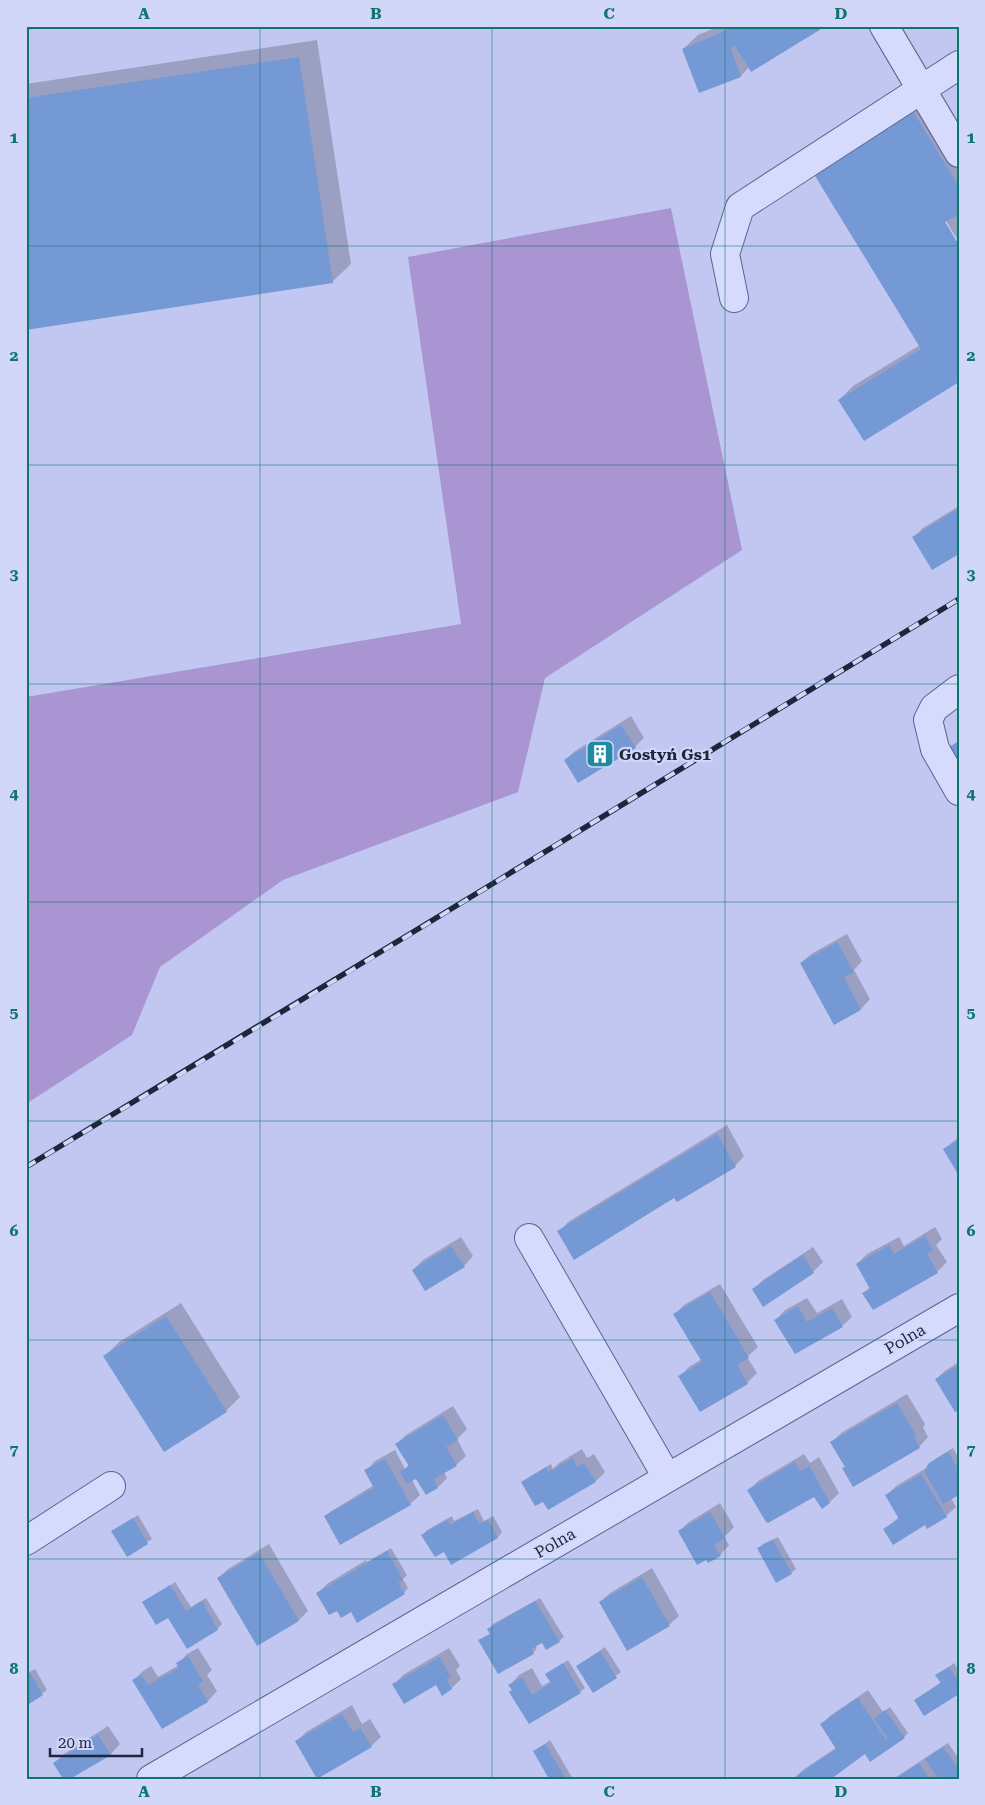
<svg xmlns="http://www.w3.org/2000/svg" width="985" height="1805" font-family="'Roboto Serif',serif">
  <rect width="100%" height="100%" fill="#c2c7f2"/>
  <polygon fill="#a895d1" points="671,208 742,550 545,678 518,792 283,880 160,967 132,1035 26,1104 26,697 461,624 408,257"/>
  <g fill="#0003">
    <polygon points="720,26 824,26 749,67 741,76 700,91 683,49 698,35"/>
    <polygon points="317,40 351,264 332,282 26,329 26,84"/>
    <polygon points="930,92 959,139 959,242 943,216 959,380 839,400 853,386 920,345 814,171"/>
    <polygon points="959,506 959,553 913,538 923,528"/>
    <polygon points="631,716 644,738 635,747 565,760 575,751"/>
    <polygon points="847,934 862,961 854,970 870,999 861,1009 834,1023 801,963 811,954"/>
    <polygon points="727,1125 744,1156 735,1166 675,1196 559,1232 568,1222"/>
    <polygon points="959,1137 959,1174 944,1149"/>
    <polygon points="935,1227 942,1239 936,1245 947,1262 937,1272 874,1309 864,1293 871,1286 857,1264 867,1254 899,1237 904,1246"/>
    <polygon points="461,1237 473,1256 464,1266 413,1270 423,1260"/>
    <polygon points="813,1247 823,1262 813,1272 763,1305 753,1290 763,1280"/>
    <polygon points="720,1284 758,1347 747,1357 757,1373 747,1383 680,1376 689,1367 702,1359 675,1314 684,1305"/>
    <polygon points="807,1298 817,1313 842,1299 852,1317 842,1326 796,1353 776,1320 785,1310"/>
    <polygon points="181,1303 240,1397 226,1411 105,1356 119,1342"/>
    <polygon points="959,1362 959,1408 936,1379 946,1370"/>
    <polygon points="907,1394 925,1424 923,1427 928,1437 919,1447 844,1468 846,1466 832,1442 841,1433"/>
    <polygon points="453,1406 467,1429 457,1439 466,1456 456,1465 444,1472 447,1478 438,1487 417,1477 412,1480 420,1495 410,1504 326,1516 330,1512 374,1485 366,1471 375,1461 395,1450 405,1469 409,1465 396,1444 406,1435"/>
    <polygon points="953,1448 959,1459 959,1494 951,1498 956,1507 946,1516 926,1524 885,1529 899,1517 886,1496 896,1486 928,1467 935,1459"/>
    <polygon points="582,1449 587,1458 594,1454 605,1472 596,1481 548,1508 543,1500 523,1482 551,1464 553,1469 559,1463"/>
    <polygon points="804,1454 810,1463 819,1457 839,1493 830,1502 822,1507 814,1495 749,1490 758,1481"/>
    <polygon points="720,1503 734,1527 724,1537 729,1545 720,1555 679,1531 689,1522"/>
    <polygon points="478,1509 484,1521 493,1516 502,1532 498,1537 452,1563 445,1551 423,1535 427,1530 452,1516 454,1521"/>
    <polygon points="138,1515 152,1539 127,1555 113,1531"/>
    <polygon points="778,1537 796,1569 791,1573 759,1549 763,1544"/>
    <polygon points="269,1544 308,1611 299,1620 258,1644 218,1578 228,1569"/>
    <polygon points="391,1548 407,1575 403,1579 408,1588 404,1593 351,1611 337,1609 318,1593 327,1584 366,1560 367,1562"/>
    <polygon points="652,1568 679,1616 669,1625 600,1602 610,1593"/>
    <polygon points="175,1582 191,1607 206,1598 222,1624 217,1629 187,1647 169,1616 144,1603"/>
    <polygon points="540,1598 564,1637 559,1641 543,1642 536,1646 537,1648 533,1653 480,1641 491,1633 489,1629 493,1624"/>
    <polygon points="605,1647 621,1672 594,1691 578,1666"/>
    <polygon points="198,1648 212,1670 207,1675 217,1691 208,1701 162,1727 134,1680 143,1671 151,1666 158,1677 179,1665 178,1664 187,1654"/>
    <polygon points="449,1648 460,1666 456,1670 461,1679 452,1688 442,1694 436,1684 394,1685 403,1675"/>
    <polygon points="568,1660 585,1688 580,1692 529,1722 510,1685 519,1675 532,1668 542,1686 551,1681 547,1674"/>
    <polygon points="954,1663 959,1671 959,1692 916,1700 941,1682 937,1675"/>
    <polygon points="35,1669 47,1690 26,1704 26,1674"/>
    <polygon points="868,1690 883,1712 890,1707 908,1733 904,1737 865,1753 794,1779 803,1770 837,1747 821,1725 831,1715"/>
    <polygon points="352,1705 362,1724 370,1719 381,1737 371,1746 297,1741 306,1732"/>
    <polygon points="108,1726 120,1744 111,1754 67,1779 54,1763 64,1754"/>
    <polygon points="550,1740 573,1779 550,1779 534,1752"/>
    <polygon points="948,1743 959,1759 959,1776 954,1779 893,1779"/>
  </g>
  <g fill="#7499d4">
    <polygon points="26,26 45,26 45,27 26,30"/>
    <polygon points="732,26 826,26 751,72 735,46 731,49 741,77 699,93 682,49 721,33"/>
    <polygon points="299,57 333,283 26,330 26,98"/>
    <polygon points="912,110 959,186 959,214 945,222 959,245 959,382 864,441 838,400 921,349 812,171"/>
    <polygon points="959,508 959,554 932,570 912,537"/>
    <polygon points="621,725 636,748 578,783 564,760"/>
    <polygon points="959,741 959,763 949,747"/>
    <polygon points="837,942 854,972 844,977 861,1010 834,1025 800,963"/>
    <polygon points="717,1134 736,1167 677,1202 674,1198 574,1260 557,1231"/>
    <polygon points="959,1140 959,1176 943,1149"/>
    <polygon points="925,1236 933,1250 927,1254 938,1273 873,1310 862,1293 870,1289 856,1264 889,1245 894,1254"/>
    <polygon points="451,1246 465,1267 425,1291 412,1270"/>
    <polygon points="803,1255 814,1273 763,1307 752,1289"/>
    <polygon points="710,1292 749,1358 737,1365 748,1384 700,1412 678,1376 702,1362 673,1314"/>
    <polygon points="798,1306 807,1322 832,1308 843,1327 795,1354 774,1320"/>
    <polygon points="166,1316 227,1412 164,1452 103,1356"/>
    <polygon points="959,1365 959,1410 955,1412 935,1379"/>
    <polygon points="897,1403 916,1435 914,1437 920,1448 853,1487 842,1468 845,1467 830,1442"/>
    <polygon points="443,1415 458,1440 446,1447 457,1466 434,1479 438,1488 426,1495 416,1479 407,1484 400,1472 409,1466 395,1444"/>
    <polygon points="948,1452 959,1470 959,1495 943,1504 924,1471 929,1463"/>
    <polygon points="573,1458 577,1467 584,1463 596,1482 548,1510 543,1502 535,1506 521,1482 546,1467 548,1472"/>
    <polygon points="385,1459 411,1505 340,1545 324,1516 374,1488 364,1470"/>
    <polygon points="795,1462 800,1471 809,1466 830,1503 822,1509 814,1497 768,1523 766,1522 747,1490"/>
    <polygon points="921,1474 947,1517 927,1529 925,1525 893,1545 883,1529 899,1519 885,1495"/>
    <polygon points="473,1512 479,1524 488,1520 498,1538 451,1565 444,1552 435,1557 421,1535 447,1520 450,1525"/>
    <polygon points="710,1512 725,1538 714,1545 721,1556 708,1563 706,1560 697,1565 678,1531"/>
    <polygon points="133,1518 148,1544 127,1557 111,1531"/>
    <polygon points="773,1540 792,1574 776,1583 757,1548"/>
    <polygon points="387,1551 403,1580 398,1583 405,1594 357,1623 351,1612 341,1618 337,1611 329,1615 316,1593"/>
    <polygon points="259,1553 299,1621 257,1646 217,1578"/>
    <polygon points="642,1577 670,1626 627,1651 599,1602"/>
    <polygon points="170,1585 186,1611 202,1601 218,1630 187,1649 168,1618 156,1625 142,1602"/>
    <polygon points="535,1601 560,1642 546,1650 542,1643 531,1649 534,1654 498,1674 478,1640 490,1634 487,1629"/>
    <polygon points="600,1651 617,1678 593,1693 576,1666"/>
    <polygon points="188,1656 203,1681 198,1685 208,1702 162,1729 132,1680 141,1675 148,1685 179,1668 176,1663"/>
    <polygon points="440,1657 451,1677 446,1679 452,1689 442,1696 436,1685 404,1704 392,1684"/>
    <polygon points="563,1663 581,1693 529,1724 509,1692 512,1690 508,1685 522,1677 532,1695 551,1683 545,1674"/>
    <polygon points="949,1667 959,1682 959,1694 924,1716 914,1700 941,1683 935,1675"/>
    <polygon points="30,1673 43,1695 26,1706 26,1675"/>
    <polygon points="858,1698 886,1740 888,1739 874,1719 885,1710 905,1738 870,1762 865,1754 831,1779 792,1779 836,1749 820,1724"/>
    <polygon points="342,1714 353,1732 360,1728 372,1747 317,1779 295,1741"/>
    <polygon points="98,1735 111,1755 70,1779 63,1779 53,1763"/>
    <polygon points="545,1744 566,1779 549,1779 533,1751"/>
    <polygon points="943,1747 959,1769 959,1777 956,1779 939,1779 925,1759"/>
    <polygon points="919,1763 929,1779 895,1779"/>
  </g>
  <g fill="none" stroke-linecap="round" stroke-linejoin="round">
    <defs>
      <g id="minor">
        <polyline points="884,26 959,153"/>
        <polyline points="734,298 725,254 740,207 959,65"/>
        <polyline points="959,689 934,708 928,720 935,749 959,791"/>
        <polyline points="529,1238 667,1477"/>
        <polyline points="26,1541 111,1486"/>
        <polyline points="151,1779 959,1308"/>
      </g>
    </defs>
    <use href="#minor" stroke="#57668e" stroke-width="30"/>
    <use href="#minor" stroke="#d6dafc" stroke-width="28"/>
    <defs>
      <path id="rail" d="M26,1167C338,980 648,788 959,599"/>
    </defs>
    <use href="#rail" stroke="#1d273c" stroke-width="5.5"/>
    <use href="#rail" stroke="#d2d6f9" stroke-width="4" stroke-dasharray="11" stroke-linecap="butt"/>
  </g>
  <path fill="none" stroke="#0f766e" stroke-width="1" stroke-opacity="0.55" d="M260,26V1779M492,26V1779M725,26V1779M26,246H959M26,465H959M26,684H959M26,902H959M26,1121H959M26,1340H959M26,1559H959"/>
  <defs>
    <symbol id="building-square" viewBox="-11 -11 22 22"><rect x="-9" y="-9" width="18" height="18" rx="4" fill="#218aa3" stroke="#d2d6f9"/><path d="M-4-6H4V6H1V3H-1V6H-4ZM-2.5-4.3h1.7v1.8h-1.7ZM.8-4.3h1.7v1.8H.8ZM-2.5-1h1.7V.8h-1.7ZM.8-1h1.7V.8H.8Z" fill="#fff"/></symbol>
  </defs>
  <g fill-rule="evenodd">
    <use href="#building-square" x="584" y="738" width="32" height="32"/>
  </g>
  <g text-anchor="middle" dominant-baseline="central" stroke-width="4.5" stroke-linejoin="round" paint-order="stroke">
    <g font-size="16" font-weight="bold" fill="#1d273c" stroke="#d2d6f9" text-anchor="start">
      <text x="619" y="754">Gostyń Gs1</text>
    </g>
    <g font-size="16" fill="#1d273c" stroke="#d2d6f9">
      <text transform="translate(905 1339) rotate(-30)">Polna</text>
      <text transform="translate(555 1543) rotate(-30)">Polna</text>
    </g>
  </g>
  <rect width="985" height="1805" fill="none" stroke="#d2d6f9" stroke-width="55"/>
  <path d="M50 1748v8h92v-8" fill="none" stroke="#1d273c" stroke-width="2.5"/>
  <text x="58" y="1748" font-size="15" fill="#1d273c" stroke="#d2d6f9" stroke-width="4" paint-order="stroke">20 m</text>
  <rect x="28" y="28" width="930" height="1750" fill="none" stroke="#0f766e" stroke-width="2"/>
  <g font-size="16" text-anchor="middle" font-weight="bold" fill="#0f766e">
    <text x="144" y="19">A</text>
    <text x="376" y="19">B</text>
    <text x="609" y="19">C</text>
    <text x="841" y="19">D</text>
    <text x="14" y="143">1</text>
    <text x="971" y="143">1</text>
    <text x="14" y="361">2</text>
    <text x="971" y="361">2</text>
    <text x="14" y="580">3</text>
    <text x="971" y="580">3</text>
    <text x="14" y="799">4</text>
    <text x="971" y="799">4</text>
    <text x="14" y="1018">5</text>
    <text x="971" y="1018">5</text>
    <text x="14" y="1236">6</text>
    <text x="971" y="1236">6</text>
    <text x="14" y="1455">7</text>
    <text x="971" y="1455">7</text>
    <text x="14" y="1674">8</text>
    <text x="971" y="1674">8</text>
    <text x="144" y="1797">A</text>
    <text x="376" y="1797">B</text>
    <text x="609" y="1797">C</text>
    <text x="841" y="1797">D</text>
  </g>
</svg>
